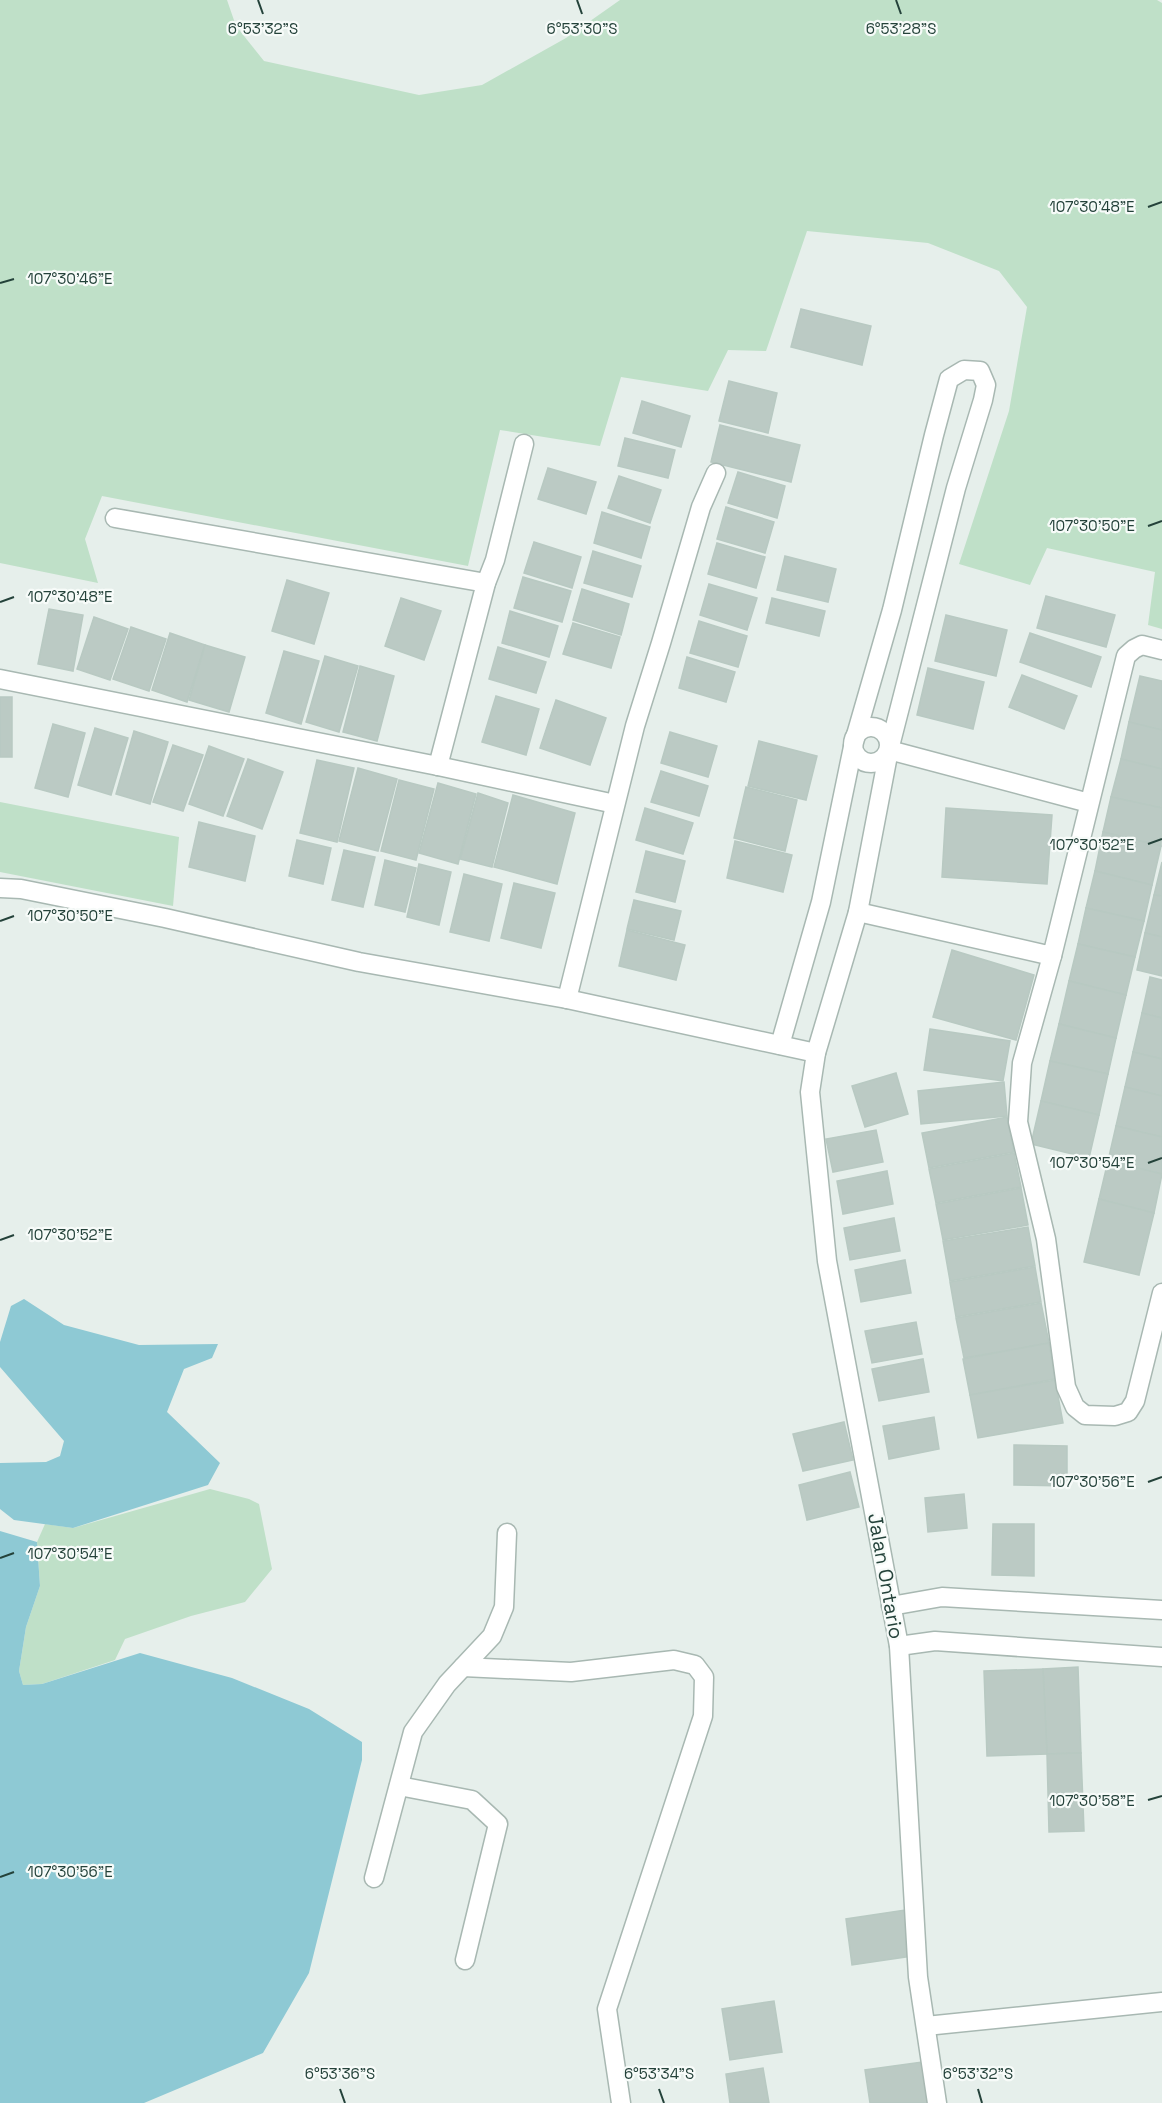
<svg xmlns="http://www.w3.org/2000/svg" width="1162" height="2103" font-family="'Space Grotesk',sans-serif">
  <rect width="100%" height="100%" fill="#e6efeb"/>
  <g fill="#bfe0c8">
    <polygon points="0,0 227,0 236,26 264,61 419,95 482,85 566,38 620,0 1157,0 1162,3 1162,629 1148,625 1155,572 1047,548 1030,585 959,564 1009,411 1027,307 999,271 928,243 807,231 766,351 728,350 708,391 621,377 600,446 500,430 468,566 102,496 85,539 98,583 0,563"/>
    <polygon points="0,802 179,837 173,906 0,872"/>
    <polygon points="210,1489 249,1499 259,1504 272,1569 245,1602 191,1616 125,1639 115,1660 42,1684 23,1685 19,1671 26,1627 40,1586 37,1542 45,1524 73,1528"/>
  </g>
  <g fill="#8ec9d4">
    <polygon points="24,1299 64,1325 139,1345 218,1344 212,1358 184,1369 167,1412 220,1463 208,1485 73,1528 14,1520 0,1509 0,1463 46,1462 60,1456 64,1441 0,1367 0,1342 11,1306"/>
    <polygon points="0,1531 37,1542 40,1586 26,1627 19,1671 23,1685 42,1684 140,1653 232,1678 309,1709 362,1742 362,1760 309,1973 263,2053 144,2103 0,2103"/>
  </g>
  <g fill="#bbcac4" stroke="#b8c9c2" stroke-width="1.5">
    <polygon points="801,309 871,326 862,365 791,347"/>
    <polygon points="729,381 777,393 768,433 719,421"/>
    <polygon points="642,401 690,416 681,447 633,433"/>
    <polygon points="720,425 800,445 791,482 711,462"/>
    <polygon points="625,438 675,450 668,478 618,466"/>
    <polygon points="548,468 596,482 586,514 538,499"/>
    <polygon points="738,472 785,486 777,518 728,503"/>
    <polygon points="619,476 661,490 650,523 608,508"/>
    <polygon points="726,507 774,522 765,553 717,539"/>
    <polygon points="602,512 650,527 641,558 594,543"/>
    <polygon points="534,542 581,557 572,588 524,573"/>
    <polygon points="717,543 765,557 756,588 708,574"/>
    <polygon points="593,551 641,566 632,597 584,583"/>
    <polygon points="785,556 836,569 828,602 777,590"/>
    <polygon points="523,577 571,591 562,622 514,608"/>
    <polygon points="287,580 329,593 314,644 272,631"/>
    <polygon points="709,584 757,598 747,630 700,615"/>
    <polygon points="582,589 629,604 621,635 573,620"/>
    <polygon points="1046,596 1115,615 1106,647 1037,628"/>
    <polygon points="401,598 441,611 424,660 385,646"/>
    <polygon points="772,598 825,611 819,636 766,623"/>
    <polygon points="49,609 83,615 73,671 38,664"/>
    <polygon points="510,611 558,626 549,657 502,643"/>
    <polygon points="946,615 1007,630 996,676 935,661"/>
    <polygon points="94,617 128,629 110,680 77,669"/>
    <polygon points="699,621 747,636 738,667 690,653"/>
    <polygon points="573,623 620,637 611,668 563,654"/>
    <polygon points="131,627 166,639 149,691 113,679"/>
    <polygon points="170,633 205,645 187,702 152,690"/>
    <polygon points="1030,633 1101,657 1091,687 1020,662"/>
    <polygon points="205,645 245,657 229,712 189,700"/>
    <polygon points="498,647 546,662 536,693 489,679"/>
    <polygon points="284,651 319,661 301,724 266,713"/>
    <polygon points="325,656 358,666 339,732 306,722"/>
    <polygon points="687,657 735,672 726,702 679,688"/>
    <polygon points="360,666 394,676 377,741 343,732"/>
    <polygon points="928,668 984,682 973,729 917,715"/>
    <polygon points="1022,675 1077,696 1064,729 1009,707"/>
    <polygon points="1140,676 1162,681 1162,730 1129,722"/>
    <polygon points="496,696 539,709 526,755 482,742"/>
    <rect x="0" y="697" width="12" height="60"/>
    <polygon points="556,700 606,718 590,765 540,748"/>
    <polygon points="1129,722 1162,730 1162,769 1121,759"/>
    <polygon points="53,724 85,733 68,797 35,788"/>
    <polygon points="95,728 128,738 111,795 78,785"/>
    <polygon points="134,731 168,742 150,804 116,794"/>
    <polygon points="670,732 717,746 708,777 661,763"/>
    <polygon points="759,741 817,756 806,800 748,786"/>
    <polygon points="173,745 203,755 183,811 153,802"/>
    <polygon points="209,746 244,759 223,816 189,804"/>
    <polygon points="248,759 283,772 262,829 227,816"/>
    <polygon points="1121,759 1162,769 1162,808 1111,797"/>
    <polygon points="317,760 354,768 337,842 300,833"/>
    <polygon points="358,768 397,779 378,851 339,841"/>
    <polygon points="661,771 708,786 699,816 651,802"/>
    <polygon points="399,780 434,789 416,860 381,851"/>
    <polygon points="438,783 476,794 458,864 419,853"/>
    <polygon points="746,787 797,800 785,851 734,838"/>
    <polygon points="478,793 508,803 492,867 460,859"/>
    <polygon points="513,795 575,813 557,884 494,867"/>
    <polygon points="1111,797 1162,808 1161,846 1103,832"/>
    <polygon points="645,808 693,823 683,854 636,840"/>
    <polygon points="946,808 1052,815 1047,884 942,877"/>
    <polygon points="199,822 255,836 245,881 189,867"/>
    <polygon points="1103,832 1161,846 1152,885 1095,871"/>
    <polygon points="297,840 331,848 323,884 289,876"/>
    <polygon points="735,841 792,855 783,892 727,878"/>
    <polygon points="344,850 375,857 363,907 332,900"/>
    <polygon points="646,851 685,861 675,902 636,892"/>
    <polygon points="385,860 416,868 405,912 375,905"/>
    <polygon points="1162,862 1162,896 1154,895"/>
    <polygon points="419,864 451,872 439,925 407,917"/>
    <polygon points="1095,871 1152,885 1144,921 1086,908"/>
    <polygon points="464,874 502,884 489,941 450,932"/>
    <polygon points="514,883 555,893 541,948 501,938"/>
    <polygon points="1154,895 1162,896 1162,937 1145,933"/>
    <polygon points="634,900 681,911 674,940 627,929"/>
    <polygon points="1086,908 1144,921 1135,957 1078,944"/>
    <polygon points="627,930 685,945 676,980 619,966"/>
    <polygon points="1145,933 1162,937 1162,976 1137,970"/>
    <polygon points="1078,944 1135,957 1126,995 1069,981"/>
    <polygon points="952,950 1034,975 1016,1040 933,1017"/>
    <polygon points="1150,977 1162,980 1162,1018 1142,1013"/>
    <polygon points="1069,981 1126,995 1116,1038 1059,1024"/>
    <polygon points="1142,1013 1162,1018 1162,1059 1133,1052"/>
    <polygon points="1059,1024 1116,1038 1108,1074 1050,1061"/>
    <polygon points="930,1029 1010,1041 1003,1081 924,1070"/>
    <polygon points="1133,1052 1162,1059 1162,1096 1125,1087"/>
    <polygon points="1050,1061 1108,1074 1099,1115 1041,1101"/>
    <polygon points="896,1073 908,1114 865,1127 852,1086"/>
    <polygon points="1004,1082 1007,1116 921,1124 918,1091"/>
    <polygon points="1125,1087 1162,1096 1162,1137 1116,1126"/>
    <polygon points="1041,1101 1099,1115 1089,1158 1031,1144"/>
    <polygon points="1007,1117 1014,1152 929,1168 922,1133"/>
    <polygon points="1116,1126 1162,1137 1162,1174 1108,1161"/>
    <polygon points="876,1130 883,1162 833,1172 826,1139"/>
    <polygon points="1014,1153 1021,1187 936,1203 929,1169"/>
    <polygon points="1108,1161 1162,1174 1154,1213 1099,1199"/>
    <polygon points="887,1171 893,1204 843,1214 837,1181"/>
    <polygon points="1021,1188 1028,1225 943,1240 936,1204"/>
    <polygon points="1099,1199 1154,1213 1139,1275 1084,1262"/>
    <polygon points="894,1218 900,1251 850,1260 844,1228"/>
    <polygon points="1028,1227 1035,1266 950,1281 943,1241"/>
    <polygon points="905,1260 911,1293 861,1302 855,1270"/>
    <polygon points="1035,1267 1041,1302 956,1317 950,1282"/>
    <polygon points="1041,1303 1049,1343 964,1358 956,1318"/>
    <polygon points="916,1322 922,1354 872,1363 865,1331"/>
    <polygon points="1049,1343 1055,1379 970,1395 963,1359"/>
    <polygon points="923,1359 929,1392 879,1401 872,1369"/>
    <polygon points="1055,1380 1063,1423 978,1438 970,1395"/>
    <polygon points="934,1417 939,1449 889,1459 883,1426"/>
    <polygon points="844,1422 853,1460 803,1471 793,1434"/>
    <polygon points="1014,1445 1067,1446 1067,1486 1014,1485"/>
    <polygon points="850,1472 859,1507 807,1520 799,1485"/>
    <polygon points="964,1494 967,1528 928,1532 925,1498"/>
    <polygon points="993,1524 1034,1524 1034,1576 992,1575"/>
    <polygon points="1078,1667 1081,1753 1047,1754 1043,1669"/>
    <polygon points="1043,1669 1047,1754 987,1756 984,1671"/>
    <polygon points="1081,1753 1084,1831 1049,1832 1047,1754"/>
    <polygon points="905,1910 912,1956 852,1965 846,1919"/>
    <polygon points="774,2001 782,2052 730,2060 722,2009"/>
    <polygon points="922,2062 929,2103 870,2103 865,2070"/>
    <polygon points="763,2068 769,2103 730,2103 726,2074"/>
  </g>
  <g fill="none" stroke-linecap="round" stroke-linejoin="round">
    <defs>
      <g id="minor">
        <polyline points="115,518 486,583"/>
        <polyline points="0,679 438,766 615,804"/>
        <circle cx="871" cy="745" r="18"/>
        <polyline points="889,750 1089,803"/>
        <polyline points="438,766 486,583 495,560 524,444"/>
        <polyline points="0,888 21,889 165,918 359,962 567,999 816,1053"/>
        <polyline points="858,912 1052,956 1126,656 1134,649 1142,645 1162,650"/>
        <polyline points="1052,956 1022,1063 1018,1122 1046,1239 1066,1387 1075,1407 1085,1415 1115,1416 1128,1412 1135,1401 1162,1293"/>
        <polyline points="567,999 635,726 661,643 701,507 716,473"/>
        <polyline points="780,1045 821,902 854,742 892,610 934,435 949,379 964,370 980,371 986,385 983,400 956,488 889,750 858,912 816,1053 810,1092 827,1261 899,1646 918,1977 937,2103"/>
        <polyline points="891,1606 942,1597 1162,1610"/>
        <polyline points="899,1646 935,1641 1162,1657"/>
        <polyline points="463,1667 571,1672 674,1660 695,1665 704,1677 703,1716 607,2009 621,2103"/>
        <polyline points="399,1786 472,1800 498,1824 465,1960"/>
        <polyline points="374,1878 413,1732 447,1684 492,1636 504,1607 507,1533"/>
        <polyline points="926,2026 1162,2002"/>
      </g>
    </defs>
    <use href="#minor" stroke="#a8b8b2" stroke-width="21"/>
    <use href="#minor" stroke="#fff" stroke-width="18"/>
  </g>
  <path fill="none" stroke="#24423a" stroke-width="2" d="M258,0L263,14M577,0L582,14M896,0L901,14M1148,207L1162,202M0,283L14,279M1148,526L1162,521M0,602L14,597M1148,844L1162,839M0,921L14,916M1148,1163L1162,1158M0,1240L14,1235M1148,1482L1162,1477M0,1558L14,1553M1148,1800L1162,1796M0,1877L14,1872M340,2089L345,2103M659,2089L664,2103M978,2089L982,2103"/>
  <g text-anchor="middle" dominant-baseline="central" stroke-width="4.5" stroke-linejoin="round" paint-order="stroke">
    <g font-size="20" fill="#24423a" stroke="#f7fbf9">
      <text transform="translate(886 1576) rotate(80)">Jalan Ontario</text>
    </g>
  </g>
  <g font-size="15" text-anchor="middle" fill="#24423a" stroke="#f7fbf9" stroke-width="4.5" stroke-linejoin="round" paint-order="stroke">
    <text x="263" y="34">6°53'32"S</text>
    <text x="582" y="34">6°53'30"S</text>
    <text x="901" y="34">6°53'28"S</text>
    <text x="1092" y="212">107°30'48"E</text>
    <text x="70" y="284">107°30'46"E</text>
    <text x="1092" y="531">107°30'50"E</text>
    <text x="70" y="602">107°30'48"E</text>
    <text x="1092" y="850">107°30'52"E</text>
    <text x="70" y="921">107°30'50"E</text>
    <text x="1092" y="1168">107°30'54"E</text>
    <text x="70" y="1240">107°30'52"E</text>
    <text x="1092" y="1487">107°30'56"E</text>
    <text x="70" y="1559">107°30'54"E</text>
    <text x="1092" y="1806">107°30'58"E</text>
    <text x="70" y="1877">107°30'56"E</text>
    <text x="340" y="2079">6°53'36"S</text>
    <text x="659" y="2079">6°53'34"S</text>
    <text x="978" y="2079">6°53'32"S</text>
  </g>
</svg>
